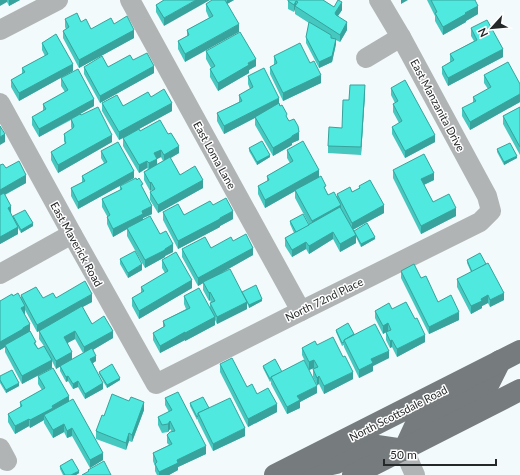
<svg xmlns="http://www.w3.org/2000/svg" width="520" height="475" font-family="Lato,sans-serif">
  <rect width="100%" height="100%" fill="#f2fafb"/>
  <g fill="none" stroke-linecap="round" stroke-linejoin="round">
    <g stroke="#b1b4b5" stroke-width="20">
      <polyline points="130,0 301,311"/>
      <polyline points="0,30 58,0"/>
      <polyline points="366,58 401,37"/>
      <polyline points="0,103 72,234 156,384 301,311 480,222 491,211 487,196 401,37 379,0"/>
      <polyline points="0,274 72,234"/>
      <polyline points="0,448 7,461"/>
      <polyline points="404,450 415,475"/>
    </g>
    <g stroke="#767b7d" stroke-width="22">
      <polyline points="404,450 416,424 424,417 488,385 500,361"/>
      <polyline points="301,471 336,463 370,447 377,446 404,450"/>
      <polyline points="275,475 520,351"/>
      <polyline points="353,475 520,390"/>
    </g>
  </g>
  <g fill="#44c8c0" fill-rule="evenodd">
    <polygon points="0,0 20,0 9,6 7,2"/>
    <polygon points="164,0 164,26 156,12 156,5"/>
    <polygon points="212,0 234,0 227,4 185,62 178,49 178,41 187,36 187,30 209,18 206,11 206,4"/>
    <polygon points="323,0 334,7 342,10 338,16 347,30 340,42 336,40 336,44 332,62 319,68 306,43 306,37 309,23 295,14 295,9 294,12 288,9 288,1"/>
    <polygon points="427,0 475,0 478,14 466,21 466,22 443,35 435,21 435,16"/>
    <polygon points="65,19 81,22 91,29 114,24 134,38 79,68 63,38 63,31 66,29 65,27"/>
    <polygon points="471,28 503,57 448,86 442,74 442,67 450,62 450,54 474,41 471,36"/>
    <polygon points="42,43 73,71 19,101 11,87 11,80 22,74 22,68 45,56 42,50"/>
    <polygon points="206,51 256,66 249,70 249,73 218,91 210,77 210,69 211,68 206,59"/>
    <polygon points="274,56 310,63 321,83 283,101 270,74 270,67 274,65"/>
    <polygon points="133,60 154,73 100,103 84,74 84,67 108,67"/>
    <polygon points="484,75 520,84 520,102 470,130 462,116 462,108 473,103 473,97 488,89 484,83"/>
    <polygon points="248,76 279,104 287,118 299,140 292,143 292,145 273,156 255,125 255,118 224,134 217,121 217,113 239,102 239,95 250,89 248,84"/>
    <polygon points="61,78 94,106 72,119 112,142 58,173 51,160 51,152 65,144 64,141 64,134 72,129 71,127 71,120 39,137 32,125 32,117 43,111 43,104 65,92 61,86"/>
    <polygon points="391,88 435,142 405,158 392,134 392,127 399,123 393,112 393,104 395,103 391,95"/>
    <polygon points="365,93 361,155 328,153 328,146 342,128 349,100"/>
    <path d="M151,97L172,111L139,129L140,131L179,153L170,158L180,175L203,188L158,213L150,200V192L152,191L151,190L150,191L144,180V172L148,169L147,168L139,173L123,146V138L119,140L102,111V103L123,106ZM161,157L163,161L157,164V159Z"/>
    <polygon points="520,107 520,155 503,124 503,116"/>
    <polygon points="249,148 270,157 257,165 249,151"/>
    <polygon points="497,149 517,158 504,165 497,152"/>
    <polygon points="287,150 319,177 328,195 337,197 337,194 352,192 359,188 359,186 384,213 353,230 354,231 375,239 361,247 356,237 356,243 340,252 333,239 309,254 306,249 292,257 285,246 285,238 294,233 290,224 290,221 309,225 309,224 295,198 295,191 265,208 258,194 258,186 267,182 267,176 290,163 287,158"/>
    <polygon points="101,151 134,178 78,209 71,196 71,188 82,182 82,176 104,163 101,158"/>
    <polygon points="0,165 6,168 26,183 5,195 11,214 13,218 13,216 33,226 21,233 18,228 18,234 0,244"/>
    <polygon points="393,170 434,180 424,185 433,202 456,216 421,234 393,178"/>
    <polygon points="120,186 143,188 152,214 143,218 143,219 160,234 173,252 165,256 165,257 145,268 127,236 127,229 113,237 107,224 107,216 102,207 102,199 120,190"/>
    <polygon points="213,205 233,219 220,226 220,227 178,249 163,220 163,212 184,215"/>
    <polygon points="233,241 253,255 223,272 242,293 242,292 262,301 249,308 247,303 247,309 217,324 215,320 215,325 185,341 185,340 160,353 153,340 153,333 163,327 163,321 186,309 184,304 184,296 210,308 210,303 211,303 210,300 209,301 203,290 203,283 198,286 182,257 182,249 211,248"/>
    <polygon points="120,259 142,270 128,278 120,264"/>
    <polygon points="162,260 192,288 139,319 132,306 132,298 141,293 141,287 165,273 162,268"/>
    <polygon points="467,260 504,300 490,307 488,303 482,306 482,308 471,314 457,287 457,279 471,272 467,263"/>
    <polygon points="401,271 421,278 438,302 459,320 429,334 401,278"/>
    <path d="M21,295L43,298H56L92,302L82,307L92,324L113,338L93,350L96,361L93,363L103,389L85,399L78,387L73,389L68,381L66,382L60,371V366L56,369L52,361V368L22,384L5,352V347L0,350V301L13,296L21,299ZM25,310L37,332L39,331V339L44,346L38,349L30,331L24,314ZM75,339L83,353L72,360L67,343Z"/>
    <polygon points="392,309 425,342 397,357 392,347 390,348 386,340 386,332 388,331 383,334 375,318 375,311"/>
    <polygon points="336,330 354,334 389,358 373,366 373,371 359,378 344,347 344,345 342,346 336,332"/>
    <polygon points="317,345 353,379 324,394 319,384 317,385 313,377 313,369 315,368 314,368 309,370 302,355 302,348"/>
    <polygon points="220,364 247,387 257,394 277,412 248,427 220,372"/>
    <polygon points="263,366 282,372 317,393 300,402 300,408 287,414 271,384 271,381 270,382 263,368"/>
    <polygon points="99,372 120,380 107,388 99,374"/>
    <polygon points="0,376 19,386 6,393 0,383"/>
    <polygon points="38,376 69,401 103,460 90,468 72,436 67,438 64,432 53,438 44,423 44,420 30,428 29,426 15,434 8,422 8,414 20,408 20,402 42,390 38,384"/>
    <polygon points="165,398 206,454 178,467 178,470 169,475 157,475 155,471 155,466 153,461 153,453 169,445 167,443 167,435 172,432 170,429 168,432 162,433 158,425 158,417 169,412 165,405"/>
    <polygon points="190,403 209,408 245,436 213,451 198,421 198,419 197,420 190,406"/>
    <polygon points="144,410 132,442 129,441 126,450 96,439 96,431 104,416"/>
    <polygon points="60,466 79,473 76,475 63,475 60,469"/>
  </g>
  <g fill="#37a39c">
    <polygon points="0,0 7,0 7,2 0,6"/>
    <polygon points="9,0 20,0 9,6"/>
    <polygon points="196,0 210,0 164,26 164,18"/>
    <polygon points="227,0 234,0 227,4"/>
    <polygon points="401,0 408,0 401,4"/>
    <polygon points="296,1 296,7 295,6 295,9 294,12 294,5"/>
    <polygon points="342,2 342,10 335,20 335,13"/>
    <polygon points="478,6 478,14 466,21 466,22 443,35 443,27 465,13"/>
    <polygon points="347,22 347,30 340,42 340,35"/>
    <polygon points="239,24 239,32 185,62 185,54"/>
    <polygon points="134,30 134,38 79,68 79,60"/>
    <polygon points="336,39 336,44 332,62 319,68 319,62"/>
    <polygon points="503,49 503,57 448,86 448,78"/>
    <polygon points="256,59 256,66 249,70 249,73 218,91 218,83 248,63"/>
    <polygon points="73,64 73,71 19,101 19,93"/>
    <polygon points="154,66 154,73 100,103 100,96"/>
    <polygon points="321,75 321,83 283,101 283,93"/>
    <polygon points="365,85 365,93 361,155 361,147"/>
    <polygon points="520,94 520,102 470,130 470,122"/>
    <polygon points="279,98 279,105 224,134 224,126"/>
    <polygon points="94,99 94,106 39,137 39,129"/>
    <polygon points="172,103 172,111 119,140 119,132"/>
    <polygon points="299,132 299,140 292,143 292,145 273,156 273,148"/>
    <polygon points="5,134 5,142 0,145 0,137"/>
    <polygon points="112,135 112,142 58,173 58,165"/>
    <polygon points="435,135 435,142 405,158 405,151"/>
    <polygon points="179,146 179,153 164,162 164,155"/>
    <polygon points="161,150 161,157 157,159 157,166 149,171 149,163 154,153"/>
    <polygon points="270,155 270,157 257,165 257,162"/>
    <polygon points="517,156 517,158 504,165 504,162"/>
    <polygon points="147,161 147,168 139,173 139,165"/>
    <polygon points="319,170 319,178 295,190 295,191 265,208 265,200"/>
    <polygon points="134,171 134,178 78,209 78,202"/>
    <polygon points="434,173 434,180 421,186 421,179"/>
    <polygon points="26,175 26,183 0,197 0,190"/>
    <polygon points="203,180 203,188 158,213 158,205"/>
    <polygon points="151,182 151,190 150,191 150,183"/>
    <polygon points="341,205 341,212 312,229 312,221"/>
    <polygon points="384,205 384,213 352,230 352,223"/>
    <polygon points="11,206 11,214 8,208"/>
    <polygon points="152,206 152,214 143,218 143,221 127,228 127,229 113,237 113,229 142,211"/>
    <polygon points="456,208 456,216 421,234 421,226"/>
    <polygon points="233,211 233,219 220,226 220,227 178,249 178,241"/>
    <polygon points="33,223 33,226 21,233 21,230"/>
    <polygon points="18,227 18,234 0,244 0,237"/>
    <polygon points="333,232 333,239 309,254 309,246"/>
    <polygon points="356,235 356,243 340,252 340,244"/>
    <polygon points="375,237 375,239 361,247 361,244"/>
    <polygon points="306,242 306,249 292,257 292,250"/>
    <polygon points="173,244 173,252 165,256 165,257 145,268 145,260"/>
    <polygon points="253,248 253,255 198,286 198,278"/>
    <polygon points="142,264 142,270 128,278 128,273"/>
    <polygon points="192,280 192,288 139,319 139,311"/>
    <polygon points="210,292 210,300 209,301 209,293"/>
    <polygon points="504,293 504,300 490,307 490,300"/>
    <polygon points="92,294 92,302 37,332 37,325"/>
    <polygon points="488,295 488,303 482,306 482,308 471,314 471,306 481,299"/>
    <polygon points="262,299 262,301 249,308 249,305"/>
    <polygon points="247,302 247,309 217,324 217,317"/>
    <polygon points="25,306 25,314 21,316 21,308"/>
    <polygon points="459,312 459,320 429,334 429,327"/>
    <polygon points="215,317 215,325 185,341 185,333"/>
    <polygon points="388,323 388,331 383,334 383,326"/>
    <polygon points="30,324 30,332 5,345 5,347 0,350 0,342"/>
    <polygon points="75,331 75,339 64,345 64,337"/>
    <polygon points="113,331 113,338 84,355 84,347"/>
    <polygon points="185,332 185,340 160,353 160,346"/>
    <polygon points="425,335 425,342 397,357 397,349"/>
    <polygon points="392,340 392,347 390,348 390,341"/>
    <polygon points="389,351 389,358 373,366 373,371 359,378 359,370 371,359"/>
    <polygon points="72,352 72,360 56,369 56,361"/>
    <polygon points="96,356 96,361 90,365 90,359"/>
    <polygon points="52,360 52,368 22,384 22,376"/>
    <polygon points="314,360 314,368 309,370 309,362"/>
    <polygon points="353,372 353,379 324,394 324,386"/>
    <polygon points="68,376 68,381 66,382 66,377"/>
    <polygon points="319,376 319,384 317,385 317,378"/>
    <polygon points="120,378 120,380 107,388 107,385"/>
    <polygon points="78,381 78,387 73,389 73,384"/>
    <polygon points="19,383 19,386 6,393 6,390"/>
    <polygon points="103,383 103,389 85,399 85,394"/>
    <polygon points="317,386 317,393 300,402 300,408 287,414 287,407 297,396"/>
    <polygon points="69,396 69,404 44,415 44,420 30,428 30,420 52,406"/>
    <polygon points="144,402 144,410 132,442 132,435"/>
    <polygon points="277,404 277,412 248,427 248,419"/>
    <polygon points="29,419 29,426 15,434 15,426"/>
    <polygon points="170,421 170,429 168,432 168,424"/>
    <polygon points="64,424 64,432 53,438 53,430"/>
    <polygon points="72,428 72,436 67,438 67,431"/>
    <polygon points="245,428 245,436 213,451 213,444"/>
    <polygon points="129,433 129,441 126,450 126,443"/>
    <polygon points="206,446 206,454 178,467 178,470 169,475 159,475 159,472 177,460"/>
    <polygon points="103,453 103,460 90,468 90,460"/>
    <polygon points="79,471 79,473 76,475 71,475"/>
  </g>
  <g fill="#4fe9df" stroke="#37a39c">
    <polygon points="164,0 196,0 164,18 156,5"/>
    <polygon points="212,0 225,0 239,24 185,54 178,41 189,35 187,30 213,16 206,4"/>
    <polygon points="288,0 323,0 334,7 338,0 342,2 335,13 336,15 347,22 340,35 295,6 298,2 296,1 294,5 288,1"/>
    <polygon points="431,0 475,0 478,6 465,13 466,14 443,27 435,13 437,12"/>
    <polygon points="77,13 81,22 86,19 91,29 111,18 114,24 127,16 134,30 79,60 63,31 69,27 65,19"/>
    <polygon points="487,20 503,49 448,78 442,67 454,60 450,54 477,40 471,28"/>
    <polygon points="309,22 331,35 331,38 336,39 332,56 319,62 306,37"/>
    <polygon points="240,32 256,59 248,63 249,65 218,83 210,69 215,66 206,51"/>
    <polygon points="56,34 73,64 19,93 11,80 25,72 22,68 48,54 42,43"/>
    <polygon points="300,43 310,63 314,61 321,75 283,93 270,67 277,63 274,56"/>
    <polygon points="147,53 154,66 100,96 84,67 102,56 108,67 130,55 133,60"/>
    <polygon points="508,62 520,84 520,94 470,122 462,108 476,101 473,97 491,87 484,75"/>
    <polygon points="264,68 279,98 224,126 217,113 242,101 239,95 253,87 248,76"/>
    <polygon points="78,69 94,99 39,129 32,117 46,109 43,104 68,90 61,78"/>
    <polygon points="405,80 435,135 405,151 392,127 402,121 393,104 398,101 391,88"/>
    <polygon points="350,85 365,85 361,147 328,146 329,127 342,128 343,100 349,100"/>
    <polygon points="164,89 172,103 119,132 102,103 117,95 123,106 148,92 151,97"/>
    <polygon points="279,103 280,106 282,105 287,114 286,116 289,121 294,119 298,126 299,132 292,136 292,137 273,148 255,117"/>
    <polygon points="98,107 112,135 58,165 51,152 66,143 65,141 65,137 64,134 73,128 74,126 71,119 80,114 81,115"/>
    <polygon points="520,107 520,147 503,116"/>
    <polygon points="160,120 168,134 171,133 179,146 164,155 161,150 154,153 157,159 149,163 147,161 139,165 123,138 139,129 140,131"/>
    <polygon points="0,126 5,134 0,137"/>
    <polygon points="262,141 270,155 257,162 249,148"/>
    <polygon points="303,141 319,170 265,200 258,186 269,180 267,176 293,161 287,150"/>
    <polygon points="118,142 134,171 78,202 71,188 85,181 82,176 107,162 101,151"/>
    <polygon points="510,143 517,156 504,162 497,149"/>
    <polygon points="424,154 434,173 421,179 433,202 449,194 456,208 421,226 393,170"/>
    <polygon points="170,157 180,175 195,166 203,180 158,205 150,192 155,189 151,182 150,183 144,172"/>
    <polygon points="19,161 26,175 0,190 0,165 3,164 6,168"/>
    <polygon points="321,176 326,186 324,187 328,195 334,192 341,205 312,221 295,190"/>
    <polygon points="136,178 137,180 139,178 143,184 141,185 152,206 142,211 143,214 113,229 107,217 110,215 102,199 122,189 120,186"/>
    <polygon points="370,180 384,205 352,223 337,194 350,187 352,192 360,188 359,186"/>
    <polygon points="4,193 11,206 8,208 18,227 0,237 0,195"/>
    <polygon points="226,198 233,211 220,218 220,219 178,241 163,212 178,204 184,215 210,201 213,205"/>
    <polygon points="340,207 356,235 340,244 333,232 309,246 306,242 292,250 285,238"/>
    <polygon points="25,210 33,223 21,230 13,216"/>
    <polygon points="303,214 309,225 296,232 290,221"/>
    <polygon points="150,216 160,234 166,231 173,244 165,249 165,250 145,260 127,228"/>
    <polygon points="367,223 375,237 361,244 354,231"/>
    <polygon points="246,234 253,248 198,278 182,249 205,237 211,248 231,237 233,241"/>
    <polygon points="135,251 142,264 128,273 120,259"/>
    <polygon points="176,252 192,280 139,311 132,298 144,291 141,287 168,271 162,260"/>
    <polygon points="480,253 486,264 472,272 467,260"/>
    <polygon points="488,263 504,293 490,300 488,295 481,299 482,301 471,306 457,279"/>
    <polygon points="414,264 421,278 426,276 438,302 451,295 459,312 429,327 401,271"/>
    <polygon points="230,269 247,302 217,317 210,303 215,301 210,292 209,293 203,282"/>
    <polygon points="85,281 92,294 37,325 21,295 36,287 43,298 53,293 56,298"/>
    <polygon points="256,285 262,299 249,305 242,292"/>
    <polygon points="199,288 215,317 185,333 185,332 160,346 153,333 165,326 163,321 190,308 184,296"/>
    <polygon points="18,293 25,306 21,308 30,324 23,328 23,329 0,342 0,301 12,294 13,296"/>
    <polygon points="406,302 415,319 417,318 425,335 397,349 392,340 390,341 386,332 391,330 388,323 383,326 375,311 389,303 392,309"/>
    <polygon points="82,306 92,324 104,316 113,331 84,347 75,331 64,337 72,352 56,361 39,331"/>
    <polygon points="348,323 354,334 344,340 344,342 342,343 336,330"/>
    <polygon points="375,324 389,351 371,359 373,363 359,370 344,340"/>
    <polygon points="30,331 36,342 34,343 38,349 44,346 52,360 22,376 5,345"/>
    <polygon points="333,337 343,357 345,356 353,372 324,386 319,376 317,378 313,369 318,367 314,360 309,362 302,348 315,341 317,345"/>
    <polygon points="92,348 96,356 90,359 103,383 85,394 78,381 73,384 68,376 66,377 60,366"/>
    <polygon points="232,358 247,387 252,384 257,394 268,388 277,404 248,419 220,364"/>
    <polygon points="275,359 282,372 271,377 271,379 270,379 263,366"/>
    <polygon points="304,360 317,386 297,396 300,400 287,407 271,377"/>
    <polygon points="112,364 120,378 107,385 99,372"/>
    <polygon points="53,368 69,396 52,406 53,408 30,420 29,419 15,426 8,414 22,406 20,402 45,388 38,376"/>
    <polygon points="12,370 19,383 6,390 0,380 0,376"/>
    <polygon points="178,392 206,446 177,460 178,463 159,472 155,464 157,462 153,453 172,444 167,435 170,432 175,431 170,421 168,424 162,425 158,417 172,410 165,398"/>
    <polygon points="112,394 129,401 131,397 144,402 132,435 129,433 126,443 96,431 102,415 104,416"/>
    <polygon points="203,397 209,408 198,413 198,416 197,417 190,403"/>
    <polygon points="230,398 245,428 213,444 198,413"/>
    <polygon points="73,399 103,453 90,460 72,428 67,431 64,424 53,430 44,415"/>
    <polygon points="72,459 79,471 71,475 65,475 60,466"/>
    <polygon points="104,461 111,475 82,475 89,471 88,470"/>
  </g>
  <g text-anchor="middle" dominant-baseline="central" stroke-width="3" stroke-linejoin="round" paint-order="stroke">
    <g font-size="11" fill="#252829" stroke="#fff">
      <text transform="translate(438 105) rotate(62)">East Manzanita Drive</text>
      <text transform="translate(215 155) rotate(61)">East Loma Lane</text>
      <text transform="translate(77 244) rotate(61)">East Maverick Road</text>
      <text transform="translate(324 299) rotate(-26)">North 72nd Place</text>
      <text transform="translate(398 413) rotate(-27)">North Scottsdale Road</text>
    </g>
  </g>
  <g transform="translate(492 28) rotate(243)" stroke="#ffffff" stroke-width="3" paint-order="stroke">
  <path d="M0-3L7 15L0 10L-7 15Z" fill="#252829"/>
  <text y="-6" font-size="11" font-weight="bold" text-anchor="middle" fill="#252829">N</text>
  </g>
  <path d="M384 459v6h112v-6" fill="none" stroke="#252829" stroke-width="2"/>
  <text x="390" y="459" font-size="12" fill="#252829" stroke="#ffffff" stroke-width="3" paint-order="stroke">50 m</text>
</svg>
